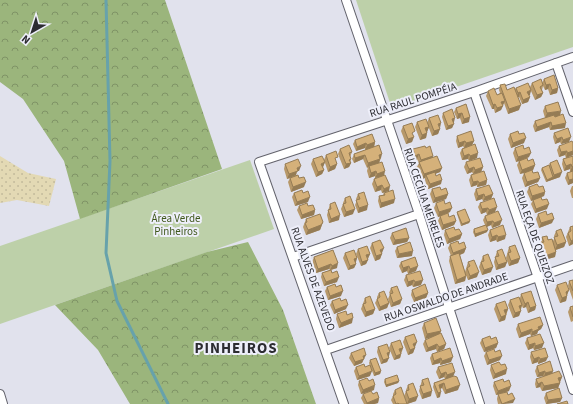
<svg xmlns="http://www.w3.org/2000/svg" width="573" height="404" font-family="'Source Sans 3',sans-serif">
  <defs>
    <pattern id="forest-crowns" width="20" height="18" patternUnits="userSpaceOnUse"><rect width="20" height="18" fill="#9bb57c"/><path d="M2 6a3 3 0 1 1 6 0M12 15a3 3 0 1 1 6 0" fill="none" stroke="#7f9366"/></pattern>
    <pattern id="sand-dots" width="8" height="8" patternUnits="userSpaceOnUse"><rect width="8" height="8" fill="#e3d9b4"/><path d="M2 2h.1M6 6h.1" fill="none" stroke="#c3ba9b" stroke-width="1.8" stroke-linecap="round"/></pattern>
  </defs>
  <rect width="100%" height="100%" fill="#e1e2ed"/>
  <g fill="#bdd0a9">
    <polygon points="356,0 573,0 573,47 392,109"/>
    <polygon points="250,160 274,229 0,324 0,246"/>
  </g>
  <g fill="url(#forest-crowns)">
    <polygon points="0,0 165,0 222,169 80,219 64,161 23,99 0,82"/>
    <polygon points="248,242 283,310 316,404 130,404 98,350 55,305 207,252"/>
  </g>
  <polygon fill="url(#sand-dots)" points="0,156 28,173 56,179 49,206 17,200 0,203"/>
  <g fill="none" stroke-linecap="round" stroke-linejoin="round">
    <polyline stroke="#67a2ab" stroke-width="3" points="106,0 110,161 106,253 117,301 168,404"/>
    <defs>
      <g id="minor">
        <polyline points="346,0 419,214 480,404"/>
        <polyline points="556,63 573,112"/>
        <polyline points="474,92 538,278 573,390"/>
        <polyline points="293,257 419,214"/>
        <polyline points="326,350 573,265"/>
        <polyline points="0,394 3,404"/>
        <polyline points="344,404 259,162 474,92 573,57"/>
      </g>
    </defs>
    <use href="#minor" stroke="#63636c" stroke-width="10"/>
    <use href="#minor" stroke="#fff" stroke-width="8"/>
  </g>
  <g fill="#b79869">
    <polygon points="544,79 558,88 557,93 550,95 548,89 545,90 543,86 542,90 543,93 541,97 535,100 531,91 529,95 530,97 528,102 522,104 519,97 518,97 519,110 508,114 504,103 501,110 495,113 494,109 492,109 486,96 488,91 497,95 500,93 499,90 500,85 507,90 515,89 516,88 530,87 532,83 542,83"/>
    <polygon points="466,104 469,122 462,124 460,118 457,119 454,112 456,108"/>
    <polygon points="545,106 560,116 565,128 550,130 549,127 535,132 533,126 535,121 545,118 543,111"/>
    <polygon points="443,113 454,122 452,128 446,130 442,117"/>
    <polygon points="429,118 440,128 438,134 432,136 427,123"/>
    <polygon points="417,122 429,127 427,132 426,138 420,140 415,127"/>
    <polygon points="403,126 413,136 412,142 406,144 401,131"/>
    <polygon points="554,133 569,142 561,144 560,142 555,144 553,137"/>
    <polygon points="510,134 519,134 524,143 511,148 508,139"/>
    <polygon points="457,136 474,141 472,145 477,158 469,161 468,159 462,160 460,153 462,149 464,148 463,146 458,148 456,141"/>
    <polygon points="355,140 375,142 374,147 381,158 379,163 384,175 389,191 382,193 381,190 375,192 372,184 374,179 380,177 375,178 375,176 369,178 367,171 368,167 367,168 363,159 354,163 352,159 354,154 365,150 365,148 356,151 353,144"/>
    <polygon points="573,143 573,155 566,158 565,155 559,157 557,150 559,146"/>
    <polygon points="426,148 433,157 442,168 440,172 435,174 441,184 428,189 425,180 425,178 422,179 417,167 419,163 417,159 414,161 411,154 413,149"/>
    <polygon points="515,148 524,149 529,157 527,158 528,161 535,165 533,170 532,170 533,173 540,178 538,182 525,187 522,178 524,173 531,171 520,174 517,165 519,161 516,162 513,153"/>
    <polygon points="340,149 352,152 350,157 351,163 349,167 344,169 338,154"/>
    <polygon points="326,155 336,162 337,164 335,169 328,172 324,160"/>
    <polygon points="573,156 573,171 570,172 570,169 564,171 562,164 563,159"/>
    <polygon points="313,159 325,162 323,167 324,170 322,174 316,177 311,164"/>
    <polygon points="466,162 483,167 481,172 473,174 472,172 467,174 464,167"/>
    <polygon points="550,163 560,177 546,182 541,170 542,168 549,165"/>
    <polygon points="285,164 299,171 297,171 296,175 299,178 304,187 291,192 288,182 290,178 287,179 284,169"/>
    <polygon points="573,171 573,183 568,185 565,178 567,173"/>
    <polygon points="471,175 487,180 486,185 477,187 477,185 471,187 469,180"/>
    <polygon points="572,186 573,186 573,198 572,198 570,191"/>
    <polygon points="529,187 539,187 545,192 544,196 541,197 547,209 535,213 531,204 533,200 531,201 527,192"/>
    <polygon points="432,189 441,190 448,194 446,199 433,203 430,194"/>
    <polygon points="476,189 493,194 491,199 483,201 482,199 476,201 474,194"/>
    <polygon points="294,193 303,193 308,202 295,206 292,197"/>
    <polygon points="384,193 394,203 380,208 378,201 379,196 383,195"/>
    <polygon points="358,194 367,210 358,213 355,205 357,200 356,199"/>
    <polygon points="345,198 353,214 344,217 341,209 343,204 343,203"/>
    <polygon points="436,203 445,204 450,212 438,217 434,208"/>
    <polygon points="480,203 495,212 487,215 486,212 481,214 478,207"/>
    <polygon points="330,204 339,220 329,223 327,215"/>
    <polygon points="299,206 308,206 315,210 314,215 301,219 297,210"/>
    <polygon points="457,212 470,221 469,223 461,226 457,214"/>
    <polygon points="538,214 547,215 552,223 539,228 536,219"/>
    <polygon points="440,216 449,217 456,221 454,225 442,230 438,221"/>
    <polygon points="485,216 500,225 492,228 491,225 487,227 487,232 475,237 473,232 474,229 485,225 483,220"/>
    <polygon points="306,219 323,222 320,230 306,235 303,227"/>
    <polygon points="573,226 573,244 569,246 566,237 570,227"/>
    <polygon points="445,230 455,230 462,234 460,239 447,244 444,235"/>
    <polygon points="490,230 505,239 497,242 496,240 490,242 488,235"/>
    <polygon points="556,231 566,242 564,247 556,250 555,257 544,260 539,247 542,237 553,241 555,237 554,236"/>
    <polygon points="392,233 409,238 407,242 393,245 390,238"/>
    <polygon points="372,243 382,253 380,259 375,261 370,248"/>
    <polygon points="450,244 459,244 466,248 464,253 460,255 465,272 468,262 477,277 468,280 465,273 466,276 465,281 455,284 449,261 450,256 451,256 448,248"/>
    <polygon points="397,247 412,256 397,258 395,251"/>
    <polygon points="509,247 520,258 518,263 509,266 506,258"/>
    <polygon points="358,249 370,254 366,264 361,266 356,254"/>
    <polygon points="333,250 337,268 331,270 337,282 324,286 321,277 322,273 330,270 329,269 316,273 312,262 314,257"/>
    <polygon points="497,251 507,262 505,267 496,270 494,262"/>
    <polygon points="345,253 357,258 355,263 356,264 354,268 348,270 343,258"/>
    <polygon points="483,256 491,272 482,275 479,267"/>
    <polygon points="401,262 416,271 408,274 407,271 402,273 399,266"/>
    <polygon points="406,275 421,285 413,287 412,285 407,287 404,280"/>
    <polygon points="573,280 573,300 568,286 569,281"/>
    <polygon points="557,285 569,290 567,295 567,296 566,301 560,303 555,290"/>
    <polygon points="327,287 336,287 341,296 328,300 325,291"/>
    <polygon points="391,288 402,299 400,304 391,307 388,299 390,294 389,293"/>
    <polygon points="412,290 428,293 426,298 414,302 411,295"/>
    <polygon points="379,293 389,303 387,308 379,311 375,303 377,299 377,297"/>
    <polygon points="521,294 536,306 535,310 528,313 526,307 523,308 522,306 519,316 513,318 508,305 510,300 520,298"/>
    <polygon points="365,298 375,309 373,314 365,317 361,309"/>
    <polygon points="332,301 341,301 346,309 334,314 330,305"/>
    <polygon points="496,304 508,309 505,320 499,322 494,309"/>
    <polygon points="573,306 573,321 571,322 568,312 570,307"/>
    <polygon points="337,314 347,315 352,323 339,328 336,319"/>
    <polygon points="424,323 441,331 440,334 446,344 444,349 437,352 436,349 426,352 423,344 425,340 432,337 425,339 422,328"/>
    <polygon points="518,324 543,325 541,329 538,331 537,334 531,336 530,334 519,338 516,329"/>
    <polygon points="405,337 415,347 413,353 408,355 403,342"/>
    <polygon points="527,338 542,348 534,350 533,348 528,350 525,343"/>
    <polygon points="482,339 491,339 498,343 496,348 484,352 480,343"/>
    <polygon points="391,343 403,348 400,358 394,360 389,348"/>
    <polygon points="378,347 389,356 387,362 381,364 377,352"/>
    <polygon points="486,352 495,352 500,360 487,365 484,356"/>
    <polygon points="531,352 546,361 538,364 538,362 532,364 530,357"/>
    <polygon points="351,353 364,359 363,360 362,363 354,366 349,358"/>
    <polygon points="432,354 451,362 440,365 440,363 432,365 430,358"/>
    <polygon points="370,360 381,371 380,374 374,376 369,363"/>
    <polygon points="491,365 501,365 506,374 493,379 490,370"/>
    <polygon points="537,366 552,373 562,377 560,382 560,383 558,388 542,391 540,387 536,388 535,384 536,379 543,377 543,376 537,377 535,371"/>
    <polygon points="356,367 365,367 370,376 357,380 354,371"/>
    <polygon points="438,367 453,376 458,390 445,394 442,388 440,389 440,397 437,398 433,387 434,383 445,379 444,377 439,379 436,372"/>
    <polygon points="385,379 399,381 398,383 386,387 384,382"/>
    <polygon points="422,380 431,396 422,399 419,391"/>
    <polygon points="359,381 369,381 374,390 361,394 358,385"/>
    <polygon points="494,382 504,382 509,391 496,395 493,386"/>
    <polygon points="408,385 416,401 407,404 404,396 406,391 406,390"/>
    <polygon points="395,390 407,404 393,404 391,400 393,396 393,394"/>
    <polygon points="546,393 562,398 560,402 546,404 544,398"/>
    <polygon points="363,394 379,398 378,403 374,404 364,404 361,398"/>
    <polygon points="498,394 513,403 498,404 497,399"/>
  </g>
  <g fill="#957c55">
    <polygon points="550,84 548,89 545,90 546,85"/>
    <polygon points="558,88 557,93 550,95 552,90"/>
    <polygon points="531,90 530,95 526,96 527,92"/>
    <polygon points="520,92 519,97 516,98 518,93"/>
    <polygon points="543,93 541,97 535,100 537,95"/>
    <polygon points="530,97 528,102 522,104 523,100"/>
    <polygon points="505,101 503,105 501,102"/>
    <polygon points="495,104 494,109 492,109 493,105"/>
    <polygon points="521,105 519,110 508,114 509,109"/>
    <polygon points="503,106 501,110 495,113 497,108"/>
    <polygon points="561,111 560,116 545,118 547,113"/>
    <polygon points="462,113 460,118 457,119 458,114"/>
    <polygon points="470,117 469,122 462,124 464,119"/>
    <polygon points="455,118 454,122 450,124 452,119"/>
    <polygon points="551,122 549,127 535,132 537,127"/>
    <polygon points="441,123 440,128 438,124"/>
    <polygon points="566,123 565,128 550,130 552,126"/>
    <polygon points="454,124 452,128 446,130 448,126"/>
    <polygon points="429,127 427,132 424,133 425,128"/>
    <polygon points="440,129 438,134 432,136 434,131"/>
    <polygon points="427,133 426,138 420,140 422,135"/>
    <polygon points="414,137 412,142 406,144 408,139"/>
    <polygon points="562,137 560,142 555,144 557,139"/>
    <polygon points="571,137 569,142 561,144 563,140"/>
    <polygon points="526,138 524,143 511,148 513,143"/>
    <polygon points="465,141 463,146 458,148 459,143"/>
    <polygon points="474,141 472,145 464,148 466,143"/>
    <polygon points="375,142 374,147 365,150 367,145"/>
    <polygon points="366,143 365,148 356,151 357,147"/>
    <polygon points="567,151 565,155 559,157 561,152"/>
    <polygon points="573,151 573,155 566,158 567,153"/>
    <polygon points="478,153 477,158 469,161 470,156"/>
    <polygon points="531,153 529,157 516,162 518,157"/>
    <polygon points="382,154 381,158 377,160 379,155"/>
    <polygon points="419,154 417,159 414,161 415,156"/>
    <polygon points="469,154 468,159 462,160 464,156"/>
    <polygon points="365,155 363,159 354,163 355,158"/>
    <polygon points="433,156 432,160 419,165 421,160"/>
    <polygon points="351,159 349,163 351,163 349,167 344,169 346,164 349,160"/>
    <polygon points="380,159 379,163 369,166 367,168 368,163"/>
    <polygon points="325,162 323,167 320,168 321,164"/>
    <polygon points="337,164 335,169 328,172 330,167"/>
    <polygon points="571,164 570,169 564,171 566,166"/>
    <polygon points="535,165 533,170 520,174 522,170"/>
    <polygon points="301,166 299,171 297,171 296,175 287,179 289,174 297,168"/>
    <polygon points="573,166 573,171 570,172 572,167"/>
    <polygon points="474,167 472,172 467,174 469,169"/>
    <polygon points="483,167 481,172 473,174 475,170"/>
    <polygon points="442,168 440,172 427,177 426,175 425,178 422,179 424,174"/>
    <polygon points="324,170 322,174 316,177 318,172"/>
    <polygon points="376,171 375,176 369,178 371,173"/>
    <polygon points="385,171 384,176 375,178 377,174"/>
    <polygon points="562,172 560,177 546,182 547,180 553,177 554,175"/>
    <polygon points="540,178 538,182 525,187 527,182"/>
    <polygon points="573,179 573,183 568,185 569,180"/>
    <polygon points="442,180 441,184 428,189 430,184"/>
    <polygon points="487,180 486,185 477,187 479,183"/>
    <polygon points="478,181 477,185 471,187 473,182"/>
    <polygon points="306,182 304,187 291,192 293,187"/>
    <polygon points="382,185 381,190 375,192 377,187"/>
    <polygon points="390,186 389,191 382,193 384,189"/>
    <polygon points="545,192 544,196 531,201 532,196"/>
    <polygon points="448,194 446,199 433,203 435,198"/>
    <polygon points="484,194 482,199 476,201 478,196"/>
    <polygon points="493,194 491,199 483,201 485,197"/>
    <polygon points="310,197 308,202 295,206 297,202"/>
    <polygon points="395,199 394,203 380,208 381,203"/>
    <polygon points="549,204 547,209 535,213 536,209"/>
    <polygon points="368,205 367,210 358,213 359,208"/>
    <polygon points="497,207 495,212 487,215 489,210"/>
    <polygon points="452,208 450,212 438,217 439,212"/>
    <polygon points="488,208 486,212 481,214 482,209"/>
    <polygon points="355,209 353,214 344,217 346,212"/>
    <polygon points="315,210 314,215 301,219 302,215"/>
    <polygon points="340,215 339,220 329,223 331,219"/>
    <polygon points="554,219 552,223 539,228 541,223"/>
    <polygon points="502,220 500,225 492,228 494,223"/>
    <polygon points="456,221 454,225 442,230 443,225"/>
    <polygon points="470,221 469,223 461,226 462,224"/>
    <polygon points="493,221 491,225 486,227 487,222"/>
    <polygon points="323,222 320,230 306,235 308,230"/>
    <polygon points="488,230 487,232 475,237 475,234"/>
    <polygon points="462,234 460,239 447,244 449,239"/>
    <polygon points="497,235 496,240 490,242 492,237"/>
    <polygon points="506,235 505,239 497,242 498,237"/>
    <polygon points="409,238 407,242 393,245 395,240"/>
    <polygon points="573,240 573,244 569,246 571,241"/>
    <polygon points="566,242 564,247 555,250 557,245"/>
    <polygon points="384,248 382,253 379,254 380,250"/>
    <polygon points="466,248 464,253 452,258 453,253"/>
    <polygon points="413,251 412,256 397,258 399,254"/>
    <polygon points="556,252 555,257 544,260 545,256"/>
    <polygon points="370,254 368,258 366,255"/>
    <polygon points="382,254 380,259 375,261 376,256"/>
    <polygon points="357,258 356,262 352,264 354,259"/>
    <polygon points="520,258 518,263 509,266 511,261"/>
    <polygon points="368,260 366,264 361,266 362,262"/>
    <polygon points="507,262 505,267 496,270 498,265"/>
    <polygon points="338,263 337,268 330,270 332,266"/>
    <polygon points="331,264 329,269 316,273 318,269"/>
    <polygon points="356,264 354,268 348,270 350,266"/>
    <polygon points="409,266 407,271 402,273 403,268"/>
    <polygon points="418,266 416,271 408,274 410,269"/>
    <polygon points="493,267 491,272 482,275 484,270"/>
    <polygon points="479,272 477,277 468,280 470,276"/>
    <polygon points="466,276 465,281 455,284 457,280"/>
    <polygon points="339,277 337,282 324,286 326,282"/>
    <polygon points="414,280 412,285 407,287 408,282"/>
    <polygon points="423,280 421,285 413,287 415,282"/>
    <polygon points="569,290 567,295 564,296 566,292"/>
    <polygon points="343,291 341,296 328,300 330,296"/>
    <polygon points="428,293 426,298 414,302 415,298"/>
    <polygon points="567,296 566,301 560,303 562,298"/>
    <polygon points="402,299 400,304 391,307 393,303"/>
    <polygon points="528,302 526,307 523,308 525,304"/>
    <polygon points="389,303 387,308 379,311 380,307"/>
    <polygon points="348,305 346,309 334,314 335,310"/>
    <polygon points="522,305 520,310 519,306"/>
    <polygon points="536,306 535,310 528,313 530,308"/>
    <polygon points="375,309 373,314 365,317 366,312"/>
    <polygon points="508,309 506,314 504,310"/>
    <polygon points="521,311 519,316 513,318 515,313"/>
    <polygon points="506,315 505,320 499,322 501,317"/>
    <polygon points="353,318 352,323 339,328 341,323"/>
    <polygon points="543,325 541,329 538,331 537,334 531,336 532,332 538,327"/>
    <polygon points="532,329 530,334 519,338 521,333"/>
    <polygon points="441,331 439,335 425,339 427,334"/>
    <polygon points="417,342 415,347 412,348 413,344"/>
    <polygon points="498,343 496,348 484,352 485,348"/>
    <polygon points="535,343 533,348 528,350 529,345"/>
    <polygon points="544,343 542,348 534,350 535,346"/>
    <polygon points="437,344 436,349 426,352 428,348"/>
    <polygon points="446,344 444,349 437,352 439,347"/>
    <polygon points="403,348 401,352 399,349"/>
    <polygon points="415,348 413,353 408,355 410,350"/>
    <polygon points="390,352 389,356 385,358 387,353"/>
    <polygon points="401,354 400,358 394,360 396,356"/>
    <polygon points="366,355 362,363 354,366 355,362 363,356"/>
    <polygon points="502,356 500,360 487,365 489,360"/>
    <polygon points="453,357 451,362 440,365 442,361"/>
    <polygon points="539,357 538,362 532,364 534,359"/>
    <polygon points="548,357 546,361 538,364 540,359"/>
    <polygon points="389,358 387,362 381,364 383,360"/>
    <polygon points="441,358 440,363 432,365 434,361"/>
    <polygon points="507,369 506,374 493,379 495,374"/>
    <polygon points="372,371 370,376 357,380 359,376"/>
    <polygon points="381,371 380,374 374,376 375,373"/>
    <polygon points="545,371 543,376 537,377 539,373"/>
    <polygon points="553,371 552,375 544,378 545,373"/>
    <polygon points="446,372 444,377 439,379 441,374"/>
    <polygon points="455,372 453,377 445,379 447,375"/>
    <polygon points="562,377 560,382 557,383 558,378"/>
    <polygon points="399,381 398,383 386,387 386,385"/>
    <polygon points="542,382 540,387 536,388 538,384"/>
    <polygon points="444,383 442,388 437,390 439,385"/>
    <polygon points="560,383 558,388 542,391 544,386"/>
    <polygon points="375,385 374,390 361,394 363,390"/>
    <polygon points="460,385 458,390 445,394 446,390"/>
    <polygon points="511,386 509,391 496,395 498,391"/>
    <polygon points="432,391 431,396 422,399 423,394"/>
    <polygon points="441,392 440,397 437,398 438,393"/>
    <polygon points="418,396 416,401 407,404 409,399"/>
    <polygon points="379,398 378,403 374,404 366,404 367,403"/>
    <polygon points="562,398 560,402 546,404 548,400"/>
    <polygon points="515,399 513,403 502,404"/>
  </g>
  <g fill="#d5b17a" stroke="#957c55">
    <polygon points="554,75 558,88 552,90 550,84 546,85 544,79"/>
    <polygon points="541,79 543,85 540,87 543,93 537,95 532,83"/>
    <polygon points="528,83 531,90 527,92 530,97 523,100 520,92 518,93 516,88"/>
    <polygon points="505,84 507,90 514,87 521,105 509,109 500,85"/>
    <polygon points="494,88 497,95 502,93 505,101 501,102 503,106 497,108 495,104 493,105 488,91"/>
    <polygon points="558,102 561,111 547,113 545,106"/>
    <polygon points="466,104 470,117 464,119 462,113 458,114 456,108"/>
    <polygon points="452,109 455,118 452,119 454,124 448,126 443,113"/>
    <polygon points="563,114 566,123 552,126 551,122 537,127 535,121 554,115 555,117"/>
    <polygon points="438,115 441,123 438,124 440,129 434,131 429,118"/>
    <polygon points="426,119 429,127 425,128 427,133 422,135 417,122"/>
    <polygon points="412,123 415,131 412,133 414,137 408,139 403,126"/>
    <polygon points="568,128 571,137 563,140 562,137 557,139 554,133"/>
    <polygon points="471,131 474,141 466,143 465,141 459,143 457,136"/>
    <polygon points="518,131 519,134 524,133 526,138 513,143 510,134"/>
    <polygon points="372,134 375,142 367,145 366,143 357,147 355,140"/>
    <polygon points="572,141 573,143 573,151 567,153 567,151 561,152 559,146"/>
    <polygon points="475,144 478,153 470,156 469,154 464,156 462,149"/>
    <polygon points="349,145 352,152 349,153 351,159 349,160 351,163 346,164 340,149"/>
    <polygon points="379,145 382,154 379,155 380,159 368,163 365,155 355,158 354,154"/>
    <polygon points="523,145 524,149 529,147 531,153 518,157 515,148"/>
    <polygon points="425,146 426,148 430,146 433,156 421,160 419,154 415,156 413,149"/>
    <polygon points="336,151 338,157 335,158 337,164 330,167 326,155"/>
    <polygon points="322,156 325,162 321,164 324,170 318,172 313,159"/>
    <polygon points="437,156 442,168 424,174 419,162"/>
    <polygon points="573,156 573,166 572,167 571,164 566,166 563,159"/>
    <polygon points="480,158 483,167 475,170 474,167 469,169 466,162"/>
    <polygon points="527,158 528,161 533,159 535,165 522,170 519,161"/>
    <polygon points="298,159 301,166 297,168 298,171 289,174 285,164"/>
    <polygon points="557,160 562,172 554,175 550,163"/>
    <polygon points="382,162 385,171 377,174 376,171 371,173 369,166"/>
    <polygon points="549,165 553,177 547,180 542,168"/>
    <polygon points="532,170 533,173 538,172 540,178 527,182 524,173"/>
    <polygon points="484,171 487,180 479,183 478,181 473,182 471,175"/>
    <polygon points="573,171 573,179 569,180 567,173"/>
    <polygon points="435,172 436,176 440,174 442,180 430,184 426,175"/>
    <polygon points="298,175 299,178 304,177 306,182 293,187 290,178"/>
    <polygon points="385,175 390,186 384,189 382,185 377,187 374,179"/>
    <polygon points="537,184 539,187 543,186 545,192 532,196 529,187"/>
    <polygon points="489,185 493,194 485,197 484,194 478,196 476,189"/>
    <polygon points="440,187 441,190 446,188 448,194 435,198 432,189"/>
    <polygon points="302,190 303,193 308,191 310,197 297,202 294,193"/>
    <polygon points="393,190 395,199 381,203 379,196 385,195 384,193"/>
    <polygon points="364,192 368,205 359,208 356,200 360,199 358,194"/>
    <polygon points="350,196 355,209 346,212 343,204 346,203 345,198"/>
    <polygon points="541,197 542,200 547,199 549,204 536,209 533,200"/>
    <polygon points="494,198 497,207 489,210 488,208 482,209 480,203"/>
    <polygon points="444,200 445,204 450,202 452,208 439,212 436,203"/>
    <polygon points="335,202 340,215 331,219 328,210 331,209 330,204"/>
    <polygon points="307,203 308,206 313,205 315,210 302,215 299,206"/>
    <polygon points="465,209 470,221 462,224 457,212"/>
    <polygon points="498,211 502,220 494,223 493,221 487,222 485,216"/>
    <polygon points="546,211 547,215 552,213 554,219 541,223 538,214"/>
    <polygon points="448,213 449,217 454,215 456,221 443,225 440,216"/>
    <polygon points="320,214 323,222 321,225 308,230 305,223 307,222 306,219"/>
    <polygon points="486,225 488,230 475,234 474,229"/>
    <polygon points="503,225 506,235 498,237 497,235 492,237 490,230"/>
    <polygon points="573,226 573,240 571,241 568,233 571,231 570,227"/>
    <polygon points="454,227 455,230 459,229 462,234 449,239 445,230"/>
    <polygon points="406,228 409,238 395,240 392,233"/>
    <polygon points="561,229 566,242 557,245 554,237 558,236 556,231"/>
    <polygon points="547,236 548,240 552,239 556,252 545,256 541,243 544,242 542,237"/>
    <polygon points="380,240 384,248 380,250 382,254 376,256 372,243"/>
    <polygon points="458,241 459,244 464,242 466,248 453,253 450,244"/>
    <polygon points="410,242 413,251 399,254 397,247"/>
    <polygon points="515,245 520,258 511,261 508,253 511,252 509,247"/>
    <polygon points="367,246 370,254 366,255 368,260 362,262 358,249"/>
    <polygon points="502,249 507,262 498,265 495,257 499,256 497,251"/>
    <polygon points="333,250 338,263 332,266 331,264 318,269 314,257"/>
    <polygon points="354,250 357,258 354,259 356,264 350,266 345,253"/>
    <polygon points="459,253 466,276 457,280 450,256"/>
    <polygon points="488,254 493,267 484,270 481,262 484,261 483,256"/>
    <polygon points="415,257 418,266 410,269 409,266 403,268 401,262"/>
    <polygon points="474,260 479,272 470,276 467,268 470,266 468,262"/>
    <polygon points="331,270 332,273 337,271 339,277 326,282 322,273"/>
    <polygon points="420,271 423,280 415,282 414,280 408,282 406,275"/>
    <polygon points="573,280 573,291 569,281"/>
    <polygon points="566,282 569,290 566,292 567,296 562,298 557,285"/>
    <polygon points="335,284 336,287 341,285 343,291 330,296 327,287"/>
    <polygon points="425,284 428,293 415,298 412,290"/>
    <polygon points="397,286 402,299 393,303 390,294 393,293 391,288"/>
    <polygon points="384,291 389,303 380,307 377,299 380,297 379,293"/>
    <polygon points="531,291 536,306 530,308 528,302 525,304 521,294"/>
    <polygon points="370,296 375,309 366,312 363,304 366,303 365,298"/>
    <polygon points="519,297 522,305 519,306 521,311 515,313 510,300"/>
    <polygon points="340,298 341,301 346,299 348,305 335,310 332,301"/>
    <polygon points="505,301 508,309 504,310 506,315 501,317 496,304"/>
    <polygon points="573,306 573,317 570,307"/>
    <polygon points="346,311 347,315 352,313 353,318 341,323 337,314"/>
    <polygon points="540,317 543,325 538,327 539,329 532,332 532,329 521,333 518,324"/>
    <polygon points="436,318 441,331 427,334 424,323"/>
    <polygon points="441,333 446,344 439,347 437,344 428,348 425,340"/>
    <polygon points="414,334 417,342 413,344 415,348 410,350 405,337"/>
    <polygon points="540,334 544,343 535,346 535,343 529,345 527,338"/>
    <polygon points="490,336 491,339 496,337 498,343 485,348 482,339"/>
    <polygon points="400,340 403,348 399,349 401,354 396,356 391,343"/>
    <polygon points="387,344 390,352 387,353 389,358 383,360 378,347"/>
    <polygon points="364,348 366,355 363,356 364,359 355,362 351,353"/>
    <polygon points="450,348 453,357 442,361 441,358 434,361 432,354"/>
    <polygon points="545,348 548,357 540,359 539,357 534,359 531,352"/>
    <polygon points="494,349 495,352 500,350 502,356 489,360 486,352"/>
    <polygon points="376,358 381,371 375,373 370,360"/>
    <polygon points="550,361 553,371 545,373 545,371 539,373 537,366"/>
    <polygon points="499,362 501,365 505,364 507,369 495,374 491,365"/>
    <polygon points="452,363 455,372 447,375 446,372 441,374 438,367"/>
    <polygon points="364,364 365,367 370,365 372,371 359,376 356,367"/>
    <polygon points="559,371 562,377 558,378 560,383 544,386 542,382 538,384 536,379"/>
    <polygon points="397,375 399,381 386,385 385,379"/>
    <polygon points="454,376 457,377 460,385 446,390 444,383 439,385 441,392 438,393 434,383"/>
    <polygon points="367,378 369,381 373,379 375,385 363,390 359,381"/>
    <polygon points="428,378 432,391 423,394 420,386 424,385 422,380"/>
    <polygon points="503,379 504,382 509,380 511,386 498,391 494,382"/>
    <polygon points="413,383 418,396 409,399 406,391 409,390 408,385"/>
    <polygon points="401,387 407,404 399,404 398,403 396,404 393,396 396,394 395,390"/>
    <polygon points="559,388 562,398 548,400 546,393"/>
    <polygon points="371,391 373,394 377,392 379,398 367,403 363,394"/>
    <polygon points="507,392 508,395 512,393 515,399 502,404 498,394"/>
    <polygon points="567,401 568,404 557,404"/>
  </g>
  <g text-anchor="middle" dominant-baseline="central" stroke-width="4" stroke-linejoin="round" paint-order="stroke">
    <g font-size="11" fill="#2c2c31" stroke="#eeeffa">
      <text transform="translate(413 100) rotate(-18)">RUA RAUL POMPÉIA</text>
      <text transform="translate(424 198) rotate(71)">RUA CECÍLIA MEIRELES</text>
      <text transform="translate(535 237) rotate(71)">RUA EÇA DE QUEIZOZ</text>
      <text transform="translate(313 279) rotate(70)">RUA ALVES DE AZEVEDO</text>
      <text transform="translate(446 297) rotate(-19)">RUA OSWALDO DE ANDRADE</text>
    </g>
    <g font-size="11" fill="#3f571b" stroke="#eeeffa">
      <text x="176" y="218">Área Verde<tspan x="176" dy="13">Pinheiros</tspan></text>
    </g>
    <g font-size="15" font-weight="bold" letter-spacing="1" fill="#2c2c31" stroke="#eeeffa">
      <text x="236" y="348">PINHEIROS</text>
    </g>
  </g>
  <g transform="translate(32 32) rotate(219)" stroke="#eeeffa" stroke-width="3" paint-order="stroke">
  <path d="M0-3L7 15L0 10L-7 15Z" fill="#2c2c31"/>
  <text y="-6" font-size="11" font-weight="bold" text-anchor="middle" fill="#2c2c31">N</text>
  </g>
</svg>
